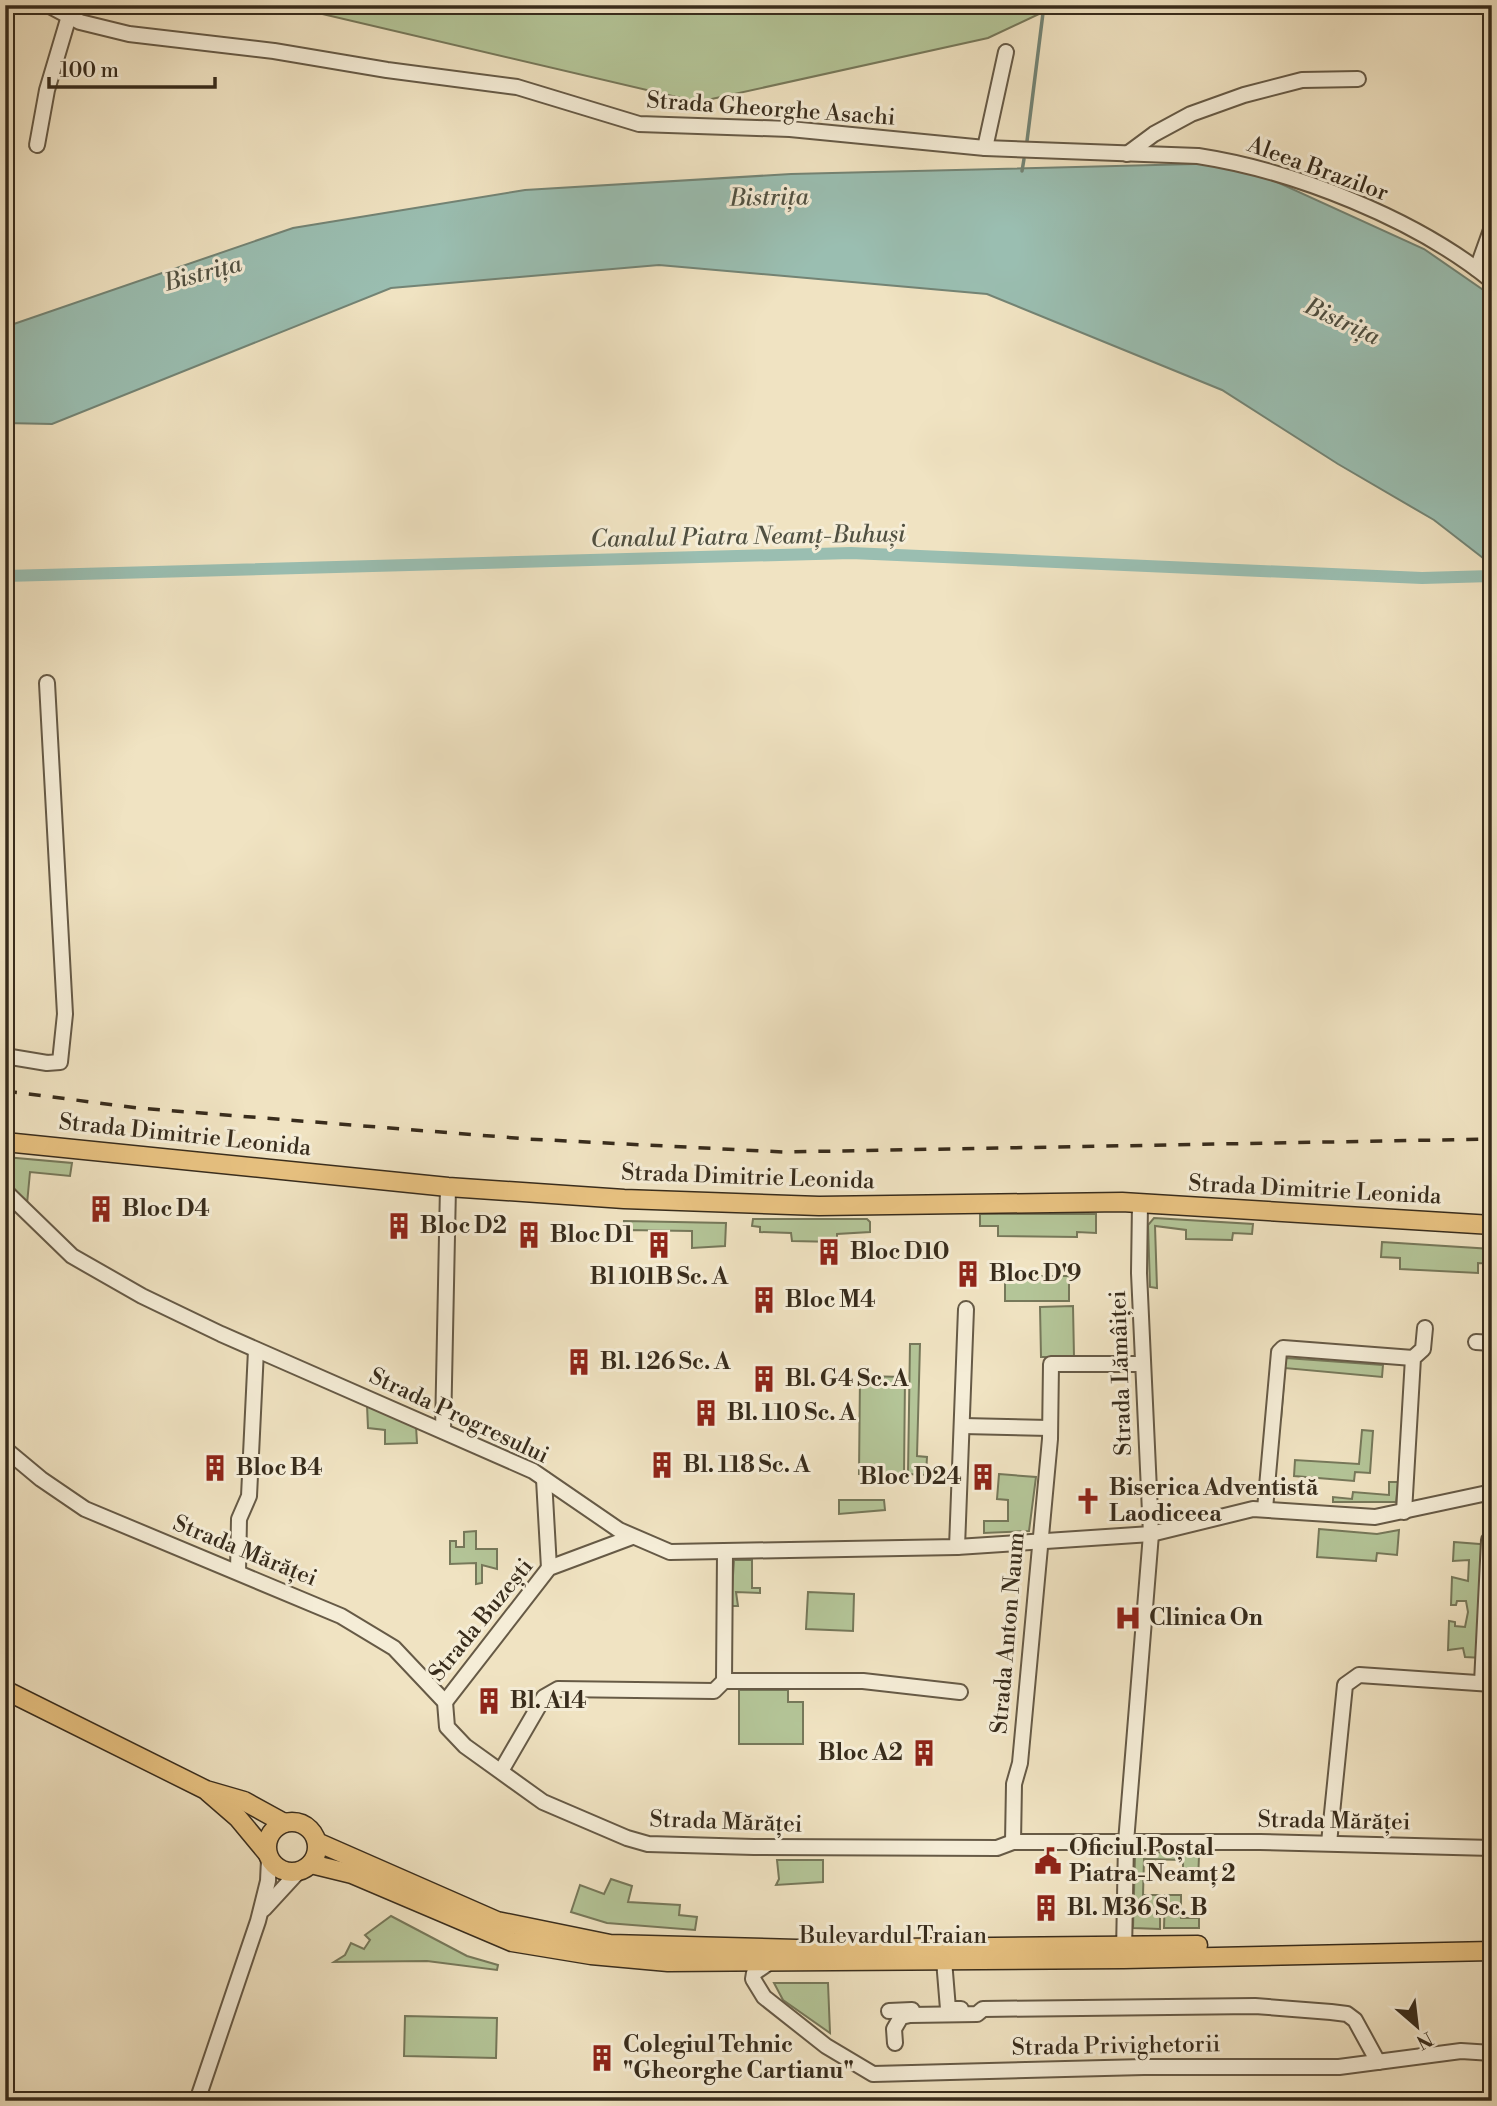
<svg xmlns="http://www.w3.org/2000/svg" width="1497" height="2106" font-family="'Libre Bodoni',serif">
  <rect width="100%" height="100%" fill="#f0e3c2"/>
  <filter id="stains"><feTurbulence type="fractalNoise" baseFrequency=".00286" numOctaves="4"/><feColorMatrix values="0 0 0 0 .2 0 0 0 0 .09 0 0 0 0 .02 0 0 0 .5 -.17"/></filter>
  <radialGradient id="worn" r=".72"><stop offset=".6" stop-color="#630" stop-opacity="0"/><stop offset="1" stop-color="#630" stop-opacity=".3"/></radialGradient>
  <g fill="#b4c598" stroke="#76785a" stroke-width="2">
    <polygon points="284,5 1058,5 988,38 698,102"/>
    <polygon points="5,1157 72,1163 70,1176 30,1172 27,1204 5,1178"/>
    <polygon points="980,1214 1096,1214 1096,1233 1077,1232 1077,1237 998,1236 998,1226 980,1226"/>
    <polygon points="1154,1218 1253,1224 1252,1234 1233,1233 1232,1240 1186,1239 1186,1230 1155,1226 1157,1288 1150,1287 1148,1225"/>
    <polygon points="753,1219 867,1219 870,1222 870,1232 837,1234 837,1242 792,1241 791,1233 760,1232 760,1227 752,1226"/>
    <polygon points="624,1221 726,1223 725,1246 692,1248 692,1231 626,1230 626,1241 623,1241"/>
    <polygon points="1382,1242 1492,1249 1492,1264 1478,1263 1478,1273 1400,1269 1400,1258 1381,1257"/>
    <rect x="1005" y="1276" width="64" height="25"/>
    <polygon points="1073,1306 1074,1357 1041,1357 1040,1307"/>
    <polygon points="910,1344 920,1344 917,1456 927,1457 926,1475 908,1474"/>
    <polygon points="1286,1358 1383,1365 1382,1377 1285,1368 1281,1419 1276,1418 1282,1360"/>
    <polygon points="860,1376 905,1377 904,1475 859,1474"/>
    <polygon points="367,1405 416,1426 417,1443 385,1444 385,1430 368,1428"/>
    <polygon points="1362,1430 1373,1431 1370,1473 1355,1472 1354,1481 1294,1476 1295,1460 1359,1464"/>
    <polygon points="999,1474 1036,1477 1029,1531 984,1533 984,1521 1008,1521 1008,1500 997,1499"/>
    <polygon points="1389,1482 1398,1482 1396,1502 1333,1502 1333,1497 1352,1499 1353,1492 1389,1495"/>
    <polygon points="839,1500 884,1500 885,1510 839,1514"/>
    <polygon points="1319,1529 1377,1534 1399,1530 1397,1555 1377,1553 1376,1561 1317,1557"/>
    <polygon points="476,1531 476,1549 497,1549 497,1569 482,1565 482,1583 476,1584 476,1563 450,1564 450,1541 456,1541 456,1547 464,1547 464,1532"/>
    <polygon points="1454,1542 1492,1545 1483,1658 1465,1657 1463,1648 1448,1650 1449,1621 1455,1622 1455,1626 1465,1627 1468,1612 1466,1601 1457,1601 1456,1605 1451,1605 1452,1577 1468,1581 1469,1560 1453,1561"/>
    <polygon points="734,1560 752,1560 752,1588 760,1588 760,1593 736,1592 738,1606 731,1606"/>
    <polygon points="808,1592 854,1594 853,1631 806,1629"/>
    <polygon points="739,1690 788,1690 788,1702 803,1702 803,1744 739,1744"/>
    <polygon points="1140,1852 1197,1853 1199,1856 1198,1882 1183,1882 1183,1860 1144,1859 1143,1895 1160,1895 1160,1929 1133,1928 1135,1857"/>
    <polygon points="777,1860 823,1860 823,1882 776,1885 779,1879"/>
    <polygon points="611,1879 632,1886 628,1902 680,1905 679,1915 697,1917 695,1930 607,1923 571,1912 580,1885 604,1894"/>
    <polygon points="1165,1895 1181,1895 1181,1918 1199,1918 1199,1928 1164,1928"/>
    <polygon points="391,1916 467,1956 498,1965 497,1970 427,1961 334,1962 345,1955 351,1943 364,1949 370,1940 365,1935"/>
    <polygon points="774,1983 828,1983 830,2033 783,2000"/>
    <polygon points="405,2016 497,2018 496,2058 404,2056"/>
  </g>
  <polygon fill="#9abeb1" stroke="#738475" stroke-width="2" points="1235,163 1424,249 1492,296 1492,565 1434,520 1338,464 1222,390 987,294 659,265 391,288 52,424 5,423 5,327 293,228 525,190 791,174"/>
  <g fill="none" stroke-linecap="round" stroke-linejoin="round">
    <g stroke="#738475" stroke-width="3.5">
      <polyline points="1027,141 1044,5"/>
      <polyline points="1022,171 1024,159"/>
    </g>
    <polyline stroke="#9abeb1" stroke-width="12" points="5,576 851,553 1422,578 1492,576"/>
    <defs>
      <g id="minor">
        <path d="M48,5L80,22L129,34L274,51L387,70L517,87L639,124L790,129L985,148L1198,156C1295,171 1416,219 1492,281"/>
        <polyline points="37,145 47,90 69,16"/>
        <polyline points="985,148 1006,52"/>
        <polyline points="1127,154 1154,134 1191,114 1244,95 1302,80 1358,79"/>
        <polyline points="1477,269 1492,227"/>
        <polyline points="5,1056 47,1063 60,1062 65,1014 47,683"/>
        <polyline points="5,1191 72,1256 142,1296 221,1334 533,1471 619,1530 670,1552 957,1547 1151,1534 1253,1509 1375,1517 1492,1492"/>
        <polyline points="1476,1342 1492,1343"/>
        <polyline points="963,1426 1049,1428"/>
        <polyline points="443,1431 448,1187"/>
        <polyline points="5,1449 41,1479 85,1509 341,1616 394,1648 445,1702 447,1727 465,1746 543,1802 627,1838 648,1844 754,1847 997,1848 1013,1842 1260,1842 1492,1848"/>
        <polyline points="544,1479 549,1568"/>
        <polyline points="1265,1509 1279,1352 1283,1348 1413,1358"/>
        <polyline points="1404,1512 1413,1358 1423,1349 1425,1328"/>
        <polyline points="957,1547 966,1309"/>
        <polyline points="238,1572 239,1519 249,1496 256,1350"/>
        <polyline points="724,1681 725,1553"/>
        <polyline points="1482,1683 1489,1540"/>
        <polyline points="445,1702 549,1568 632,1537"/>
        <polyline points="501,1771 544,1697 558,1689 714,1691 724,1681 863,1681 960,1692"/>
        <polyline points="1013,1842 1014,1784 1020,1763 1050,1439 1051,1364 1143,1364"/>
        <polyline points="1329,1843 1345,1685 1359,1675 1492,1684"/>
        <polyline points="264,1909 299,1871"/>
        <polyline points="1124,1953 1126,1842 1151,1534 1139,1273 1140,1204"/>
        <polyline points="944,1960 948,2009 961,2009"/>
        <polyline points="770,1962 754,1973 753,1979 764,1997 826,2046 873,2074 1144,2067 1339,2067 1461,2051 1492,2053"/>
        <polyline points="889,2011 912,2010"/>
        <polyline points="895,2043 894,2029 901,2017 910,2015 977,2014 983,2009 1255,2006 1331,2012 1347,2014 1355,2020 1378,2062"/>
        <polyline points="197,2101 258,1921 268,1881 269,1859"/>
      </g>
      <g id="major">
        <polyline points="5,1142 448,1187 624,1199 819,1206 1122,1202 1492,1225"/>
        <polyline points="5,1690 206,1790 244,1801 284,1823"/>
        <polyline points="208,1792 238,1818 267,1853"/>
        <circle cx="292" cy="1847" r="25"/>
        <polyline points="317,1842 497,1921 610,1944 797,1949 1198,1945"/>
        <polyline points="311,1864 352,1874 512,1942 591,1955 668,1962 1124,1959 1492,1951"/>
      </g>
    </defs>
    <use href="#minor" stroke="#665a46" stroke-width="18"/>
    <use href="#major" stroke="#382c1c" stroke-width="21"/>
    <use href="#minor" stroke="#f5edd7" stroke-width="14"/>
    <use href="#major" stroke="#e8c281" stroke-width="18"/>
    <polyline stroke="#382c1c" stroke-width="3.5" stroke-dasharray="12 12" stroke-linecap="butt" points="5,1091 138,1108 528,1139 783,1152 1492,1139"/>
  </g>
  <defs>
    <symbol id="building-bare" viewBox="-9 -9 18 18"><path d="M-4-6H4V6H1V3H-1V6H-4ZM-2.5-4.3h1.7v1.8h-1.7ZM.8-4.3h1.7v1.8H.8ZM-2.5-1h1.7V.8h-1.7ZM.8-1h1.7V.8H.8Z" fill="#8f2418" stroke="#f5edd7" stroke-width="2.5" paint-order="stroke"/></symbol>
    <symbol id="church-bare" viewBox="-9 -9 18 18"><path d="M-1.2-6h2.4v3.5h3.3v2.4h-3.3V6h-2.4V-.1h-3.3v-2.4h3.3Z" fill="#8f2418" stroke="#f5edd7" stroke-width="2.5" paint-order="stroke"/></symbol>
    <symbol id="hospital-bare" viewBox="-9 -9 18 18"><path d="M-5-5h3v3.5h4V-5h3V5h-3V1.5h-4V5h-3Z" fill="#8f2418" stroke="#f5edd7" stroke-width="2.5" paint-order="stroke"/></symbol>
    <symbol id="civic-bare" viewBox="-9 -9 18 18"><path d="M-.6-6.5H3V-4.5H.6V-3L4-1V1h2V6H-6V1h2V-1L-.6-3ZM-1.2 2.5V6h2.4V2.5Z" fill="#8f2418" stroke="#f5edd7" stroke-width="2.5" paint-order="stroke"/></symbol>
  </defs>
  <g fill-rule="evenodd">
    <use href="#building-bare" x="82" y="1190" width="38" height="38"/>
    <use href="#building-bare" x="380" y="1207" width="38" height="38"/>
    <use href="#building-bare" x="510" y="1216" width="38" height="38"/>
    <use href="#building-bare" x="640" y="1226" width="38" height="38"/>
    <use href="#building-bare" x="810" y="1233" width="38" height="38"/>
    <use href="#building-bare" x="949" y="1255" width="38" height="38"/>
    <use href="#building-bare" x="745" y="1281" width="38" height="38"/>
    <use href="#building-bare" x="560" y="1343" width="38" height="38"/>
    <use href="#building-bare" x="745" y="1360" width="38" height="38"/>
    <use href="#building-bare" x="687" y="1394" width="38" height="38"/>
    <use href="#building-bare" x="643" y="1446" width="38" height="38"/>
    <use href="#building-bare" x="196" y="1449" width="38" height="38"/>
    <use href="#building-bare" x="964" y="1458" width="38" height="38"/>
    <use href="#church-bare" x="1069" y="1482" width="38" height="38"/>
    <use href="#hospital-bare" x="1109" y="1599" width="38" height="38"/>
    <use href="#building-bare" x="470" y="1682" width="38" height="38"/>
    <use href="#building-bare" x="905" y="1734" width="38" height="38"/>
    <use href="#civic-bare" x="1029" y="1842" width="38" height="38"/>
    <use href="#building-bare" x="1027" y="1889" width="38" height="38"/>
    <use href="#building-bare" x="583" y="2039" width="38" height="38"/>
  </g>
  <g text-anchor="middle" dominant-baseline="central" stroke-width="6" stroke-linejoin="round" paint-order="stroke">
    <g font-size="23" fill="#382c1c" stroke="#f5edd7">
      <text transform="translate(771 109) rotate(4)">Strada Gheorghe Asachi</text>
      <text transform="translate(1318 169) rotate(20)">Aleea Brazilor</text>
      <text transform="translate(185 1135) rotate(6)">Strada Dimitrie Leonida</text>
      <text transform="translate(748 1177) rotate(2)">Strada Dimitrie Leonida</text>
      <text transform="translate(1315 1190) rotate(3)">Strada Dimitrie Leonida</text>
      <text transform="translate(1121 1373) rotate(-92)">Strada Lămâiței</text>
      <text transform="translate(459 1416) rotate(25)">Strada Progresului</text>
      <text transform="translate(245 1551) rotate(22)">Strada Mărăței</text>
      <text transform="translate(481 1620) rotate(-51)">Strada Buzești</text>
      <text transform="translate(1008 1633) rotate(-85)">Strada Anton Naum</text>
      <text transform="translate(1334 1821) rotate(1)">Strada Mărăței</text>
      <text transform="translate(726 1822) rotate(2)">Strada Mărăței</text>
      <text x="893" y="1936">Bulevardul Traian</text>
      <text transform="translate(1116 2046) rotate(-1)">Strada Privighetorii</text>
    </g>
    <g font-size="23" font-weight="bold" fill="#382c1c" stroke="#f5edd7" text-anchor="start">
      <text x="122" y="1209">Bloc D4</text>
      <text x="420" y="1226">Bloc D2</text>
      <text x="550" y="1235">Bloc D1</text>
      <text x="850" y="1252">Bloc D10</text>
      <text x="989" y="1274">Bloc D'9</text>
      <text x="659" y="1277" text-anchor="middle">Bl 101B Sc. A</text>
      <text x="785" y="1300">Bloc M4</text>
      <text x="600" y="1362">Bl. 126 Sc. A</text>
      <text x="785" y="1379">Bl. G4 Sc. A</text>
      <text x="727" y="1413">Bl. 110 Sc. A</text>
      <text x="683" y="1465">Bl. 118 Sc. A</text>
      <text x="236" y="1468">Bloc B4</text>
      <text x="962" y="1477" text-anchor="end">Bloc D24</text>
      <text x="1109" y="1488">Biserica Adventistă<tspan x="1109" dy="26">Laodiceea</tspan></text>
      <text x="1149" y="1618">Clinica On</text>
      <text x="510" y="1701">Bl. A14</text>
      <text x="903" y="1753" text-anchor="end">Bloc A2</text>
      <text x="1069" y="1848">Oficiul Poștal<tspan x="1069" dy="26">Piatra-Neamț 2</tspan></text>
      <text x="1067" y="1908">Bl. M36 Sc. B</text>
      <text x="623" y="2045">Colegiul Tehnic<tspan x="623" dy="26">"Gheorghe Cartianu"</tspan></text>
    </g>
    <g font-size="24" font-style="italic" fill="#505041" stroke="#f5edd7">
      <text transform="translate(769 198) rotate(-1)">Bistrița</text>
      <text transform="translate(203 274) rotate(-15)">Bistrița</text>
      <text transform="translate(1342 322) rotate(25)">Bistrița</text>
      <text transform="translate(748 537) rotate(-1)">Canalul Piatra Neamț-Buhuși</text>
    </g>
  </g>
  <rect width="1497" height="2106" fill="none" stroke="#f0e3c2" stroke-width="28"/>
  <rect x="7" y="7" width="1483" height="2092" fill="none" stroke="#382c1c" stroke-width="3.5"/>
  <rect x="14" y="14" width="1469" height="2078" fill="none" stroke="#382c1c" stroke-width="2"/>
  <g transform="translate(1417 2026) rotate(152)" stroke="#f5edd7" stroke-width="5" paint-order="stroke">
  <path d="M0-5L12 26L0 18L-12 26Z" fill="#382c1c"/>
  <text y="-10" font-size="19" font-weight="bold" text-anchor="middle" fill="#382c1c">N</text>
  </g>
  <path d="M49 77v10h166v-10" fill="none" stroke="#382c1c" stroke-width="3.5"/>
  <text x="60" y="77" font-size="21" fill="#382c1c" stroke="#f5edd7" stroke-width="5" paint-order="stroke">100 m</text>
  <rect width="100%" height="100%" filter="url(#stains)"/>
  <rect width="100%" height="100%" fill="url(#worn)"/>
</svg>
